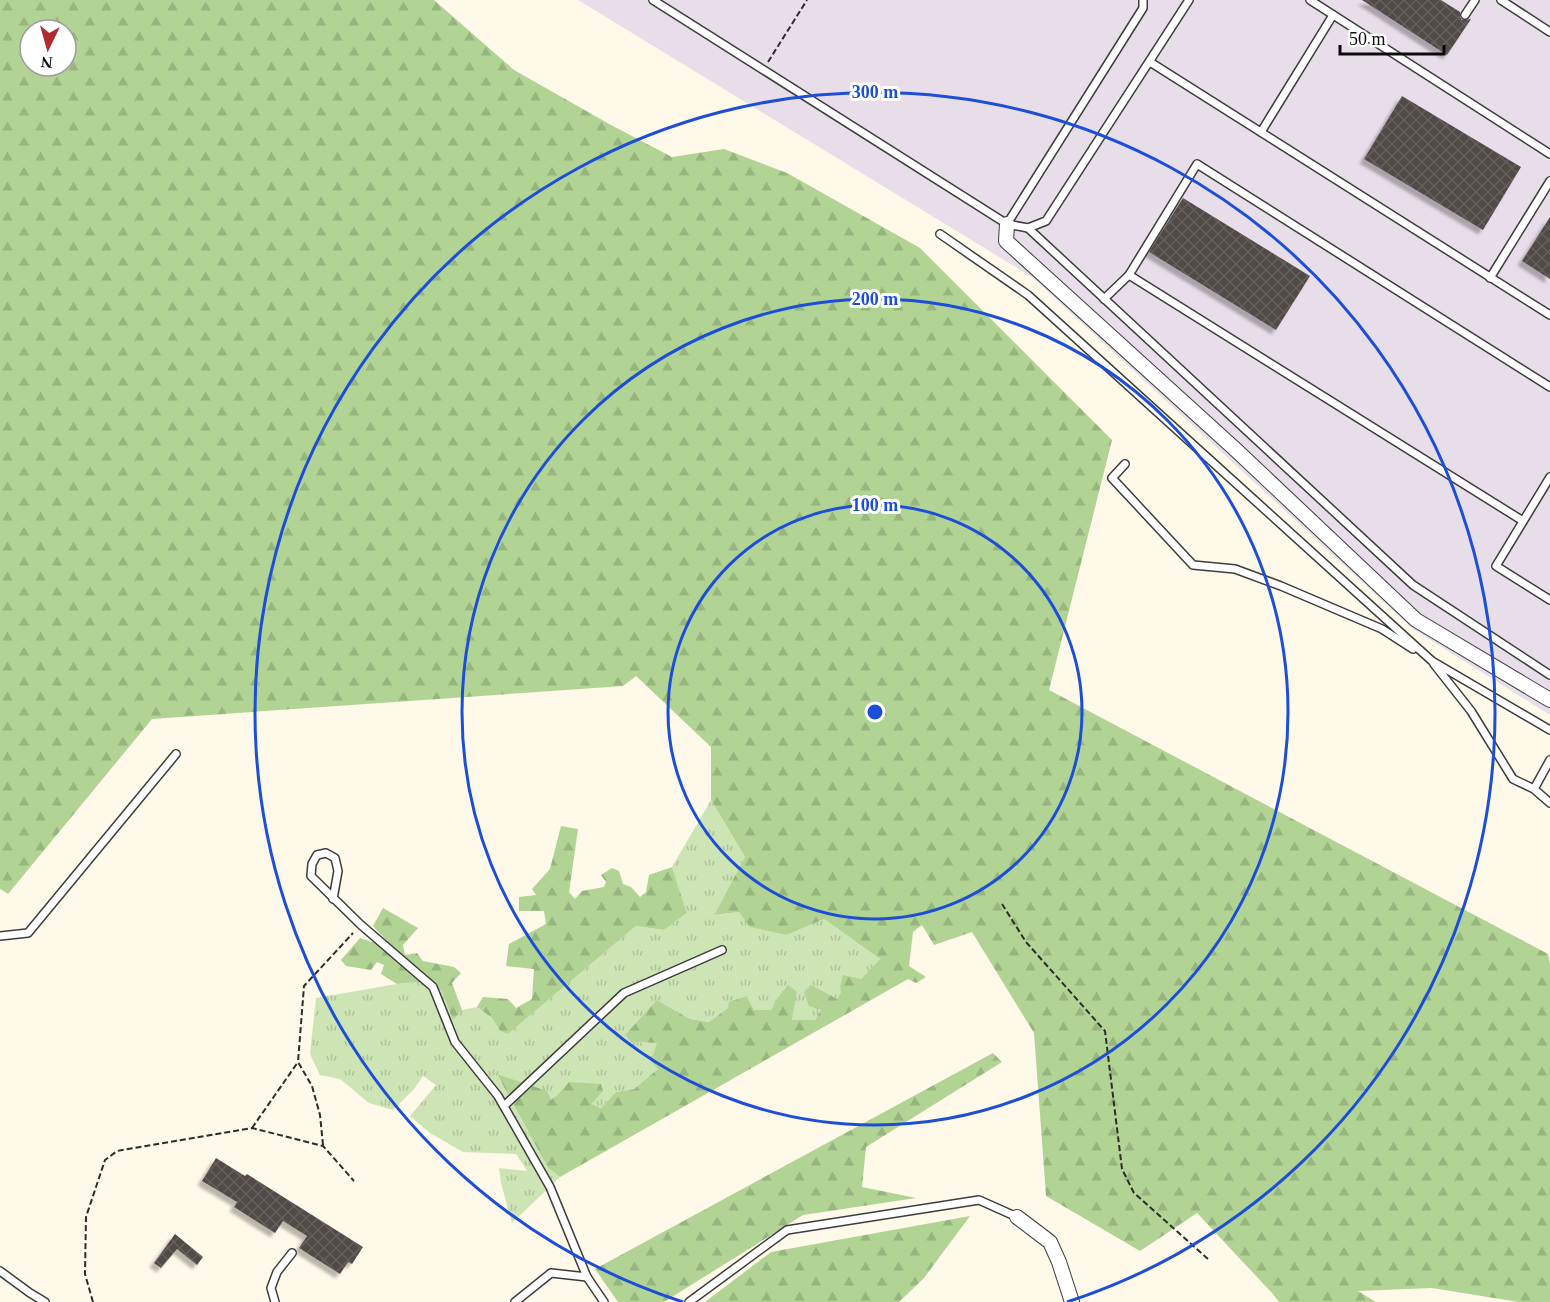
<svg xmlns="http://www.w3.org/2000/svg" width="1550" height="1302" font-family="Georgia,serif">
  <defs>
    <pattern id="grass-tufts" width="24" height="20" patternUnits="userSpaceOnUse" patternTransform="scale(1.5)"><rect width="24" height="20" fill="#cde4b5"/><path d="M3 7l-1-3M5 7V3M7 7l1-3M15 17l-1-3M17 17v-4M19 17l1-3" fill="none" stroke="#afc29a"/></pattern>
    <pattern id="forest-firs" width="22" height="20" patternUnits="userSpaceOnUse" patternTransform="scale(1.5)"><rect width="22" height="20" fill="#b1d495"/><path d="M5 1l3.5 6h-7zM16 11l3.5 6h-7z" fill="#97b57f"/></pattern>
    <pattern id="building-cross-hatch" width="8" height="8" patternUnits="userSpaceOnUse" patternTransform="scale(1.5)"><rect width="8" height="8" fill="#514b47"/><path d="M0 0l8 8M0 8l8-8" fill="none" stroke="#65605d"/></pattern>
    <filter id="shadow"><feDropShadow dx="-4.5" dy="4.5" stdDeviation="1.5" flood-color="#0004"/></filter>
  </defs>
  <rect width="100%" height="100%" fill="#fef9e8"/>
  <polygon fill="#e8dee9" points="578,0 1550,0 1550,715 1413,629 1032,277"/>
  <polygon fill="url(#grass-tufts)" points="711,800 745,857 714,915 739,912 787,935 824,919 880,959 861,979 841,992 837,999 822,1010 815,1020 792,1020 797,992 772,1011 754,1010 747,996 709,1022 690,1019 657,1000 632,1042 657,1043 659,1069 634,1089 616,1092 601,1108 591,1105 569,1082 551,1101 497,1074 548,1168 560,1177 512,1223 501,1183 499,1168 527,1171 516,1154 463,1152 430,1133 410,1116 436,1085 423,1076 414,1089 393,1110 369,1103 340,1079 320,1075 310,1054 316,998 397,984 419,982 427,989 441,990 453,1019 462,1010 477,1007 492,1018 500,1031 508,1034 636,926 664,930 687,913 672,867"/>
  <g fill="url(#forest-firs)" fill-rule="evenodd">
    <path d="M0,0H434L514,70L611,125L672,157L724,149L787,173L920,248L1112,440L1049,690L1548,954L1550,964V1302H1519L1432,1288L1358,1291L1376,1302H1279L1273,1294L1197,1213L1140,1251L1046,1196L1034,1033L972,932L934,945L922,925L913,932L909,966L926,977L916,983L908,979L560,1177L548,1168L497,1074L547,1091L551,1100L557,1095L569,1082L601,1084L603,1091L591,1104L601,1108L616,1092L634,1089L658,1069L651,1061L657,1043L631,1042L625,1035L657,1000L690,1019L709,1022L728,1008L729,1002L747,996L754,1010H772L775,1001L788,985L797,992L792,1020H815L821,1010L809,1006L804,992L811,985L837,999L841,992L840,987L843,975L861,979L880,959L824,919L787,935L750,927L739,912L714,915L745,857L711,800V747L636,676L623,686L152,719L8,894L0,889ZM30,30H66V66H30Z"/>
    <polygon points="561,826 578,829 569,892 575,899 582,891 604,887 606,882 601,875 612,868 619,871 623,884 631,887 640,897 646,892 649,875 672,867 687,913 664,930 636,926 508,1034 500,1031 492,1018 477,1007 483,997 508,999 516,1008 532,999 534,969 506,966 509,944 546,924 544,911 519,911 519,897 536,895 532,889 550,869"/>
    <polygon points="383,908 418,928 403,945 405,955 417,953 423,961 454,967 461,973 452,983 462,1010 453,1020 441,990 427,989 419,982 397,984 381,974 384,965 377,962 371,970 346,966 341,960 360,938 372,942 390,944 373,926"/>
    <polygon points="993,1053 1002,1062 866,1147 862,1187 916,1198 803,1215 664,1302 618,1302 595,1269"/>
    <polygon points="970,1216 924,1278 899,1302 705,1302 771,1252"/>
  </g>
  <g fill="url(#building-cross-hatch)" filter="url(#shadow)">
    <polygon points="1362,0 1441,0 1460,12 1460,17 1462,20 1471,19 1447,55"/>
    <polygon points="1402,96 1521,167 1483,230 1364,159"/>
    <polygon points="1183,198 1310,276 1276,330 1149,252"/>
    <polygon points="1550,217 1550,279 1522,261"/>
    <polygon points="216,1158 245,1176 247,1174 363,1247 352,1264 348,1262 340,1274 299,1248 307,1236 283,1221 275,1233 234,1207 237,1202 202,1181"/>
    <polygon points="175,1234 203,1257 197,1265 177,1249 161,1268 154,1263"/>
  </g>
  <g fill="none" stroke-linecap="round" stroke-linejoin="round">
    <defs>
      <g id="service">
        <polyline points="653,0 1007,224 1028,228 1046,221 1189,0"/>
        <polyline points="1310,0 1550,154"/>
        <polyline points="1501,0 1550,32"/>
        <polyline points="1465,15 1475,0"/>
        <polyline points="1150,62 1550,315"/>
        <polyline points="1261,132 1333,15"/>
        <polyline points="1007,224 1143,8 1143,0"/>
        <polyline points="1028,228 1413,585 1550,675"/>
        <polyline points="940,234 1028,295 1432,661 1550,730"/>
        <polyline points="1129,275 1523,521"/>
        <polyline points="1490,278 1550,181"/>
        <polyline points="1104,299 1129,275 1197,164 1550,387"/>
        <polyline points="1125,464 1112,478 1193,565 1235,569 1281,586 1382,629 1413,649"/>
        <polyline points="1550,477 1496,566 1550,600"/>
        <polyline points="1434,664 1471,711 1513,779 1534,789"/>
        <polyline points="1550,760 1534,789 1550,803"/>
        <polyline points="333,899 338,871 335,858 326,853 317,855 312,864 311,876 361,925 433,987 455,1042 498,1096 550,1187 587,1277 604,1302"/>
        <polyline points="0,936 28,933 176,754"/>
        <polyline points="504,1106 624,993 722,950"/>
        <polyline points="0,1271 30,1293 45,1302"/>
        <polyline points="275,1302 271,1288 277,1272 292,1253"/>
        <polyline points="515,1302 551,1273 587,1277"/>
        <polyline points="689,1302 787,1230 979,1200 1017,1217"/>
      </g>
      <g id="minor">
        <polyline points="1007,224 1006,241 1236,450 1416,620 1550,700"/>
        <polyline points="1017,1217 1050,1242 1059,1262 1072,1302"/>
      </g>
    </defs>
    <use href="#service" stroke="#3d3d3d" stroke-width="10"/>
    <use href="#minor" stroke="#3d3d3d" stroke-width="16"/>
    <g stroke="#2c2c2c" stroke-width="2" stroke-dasharray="6 3" stroke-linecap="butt">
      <polyline points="768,62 807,0"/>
      <polyline points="1002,904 1026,942 1105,1031 1122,1169 1134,1193 1209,1260"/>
      <polyline points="252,1128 298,1062"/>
      <polyline points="323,1145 320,1115 312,1086 298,1062 304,986 353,933"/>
      <polyline points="93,1302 85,1274 86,1217 105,1160 117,1151 252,1128 323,1146 354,1181"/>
    </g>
    <use href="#service" stroke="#fff" stroke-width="7"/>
    <use href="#minor" stroke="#fff" stroke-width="14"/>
  </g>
  <g fill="none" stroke="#1d4ed8" stroke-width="3">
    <circle cx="875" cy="712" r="207"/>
    <circle cx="875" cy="712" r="413"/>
    <path d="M683 1302A620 620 0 1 1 1067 1302"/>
  </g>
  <circle cx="875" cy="712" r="9" fill="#1d4ed8" stroke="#fff" stroke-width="3"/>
  <g font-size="18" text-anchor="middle" font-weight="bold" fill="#1d4ed8" stroke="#fff" stroke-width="6" stroke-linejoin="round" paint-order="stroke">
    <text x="875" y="98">300 m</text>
    <text x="875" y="305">200 m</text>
    <text x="875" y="511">100 m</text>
  </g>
  <g transform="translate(48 48) rotate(185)"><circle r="28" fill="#ffffff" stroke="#9d9d9d" stroke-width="1.5"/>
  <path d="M0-4.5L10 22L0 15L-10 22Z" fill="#af2c31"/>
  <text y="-9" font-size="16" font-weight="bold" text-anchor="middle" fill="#0a0a0a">N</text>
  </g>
  <path d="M1340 45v9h104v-9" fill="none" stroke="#0a0a0a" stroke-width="3"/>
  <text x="1349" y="45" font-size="18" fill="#0a0a0a" stroke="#ffffff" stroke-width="4.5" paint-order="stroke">50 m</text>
</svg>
